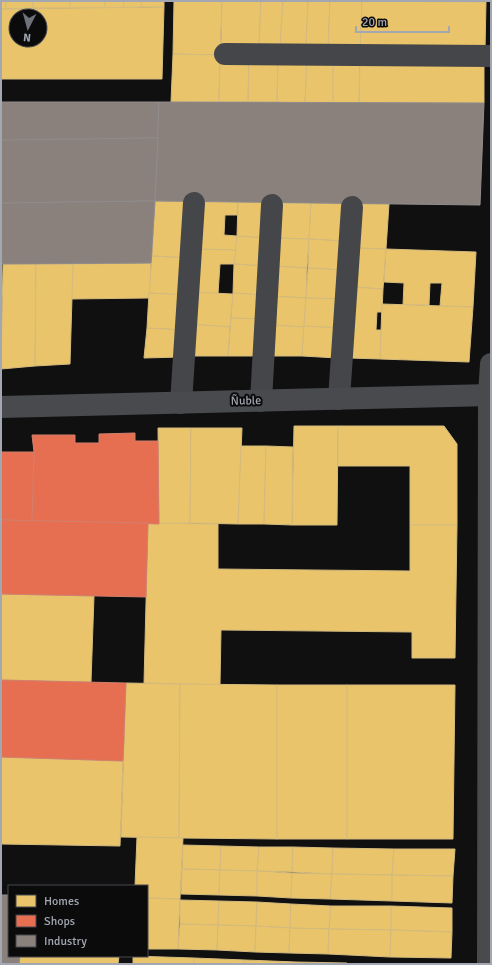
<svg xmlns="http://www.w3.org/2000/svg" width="492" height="965" font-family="Signika,sans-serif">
  <rect width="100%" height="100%" fill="#101011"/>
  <g fill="#e9c46a" stroke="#d4bb7f" fill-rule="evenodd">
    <rect x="1" y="1" width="5" height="8"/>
    <polygon points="6,1 33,1 33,8 6,9"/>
    <rect x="33" y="1" width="37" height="7"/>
    <rect x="70" y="1" width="35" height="7"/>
    <polygon points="105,1 124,1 123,8 105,8"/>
    <polygon points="124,1 142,1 141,7 123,8"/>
    <polygon points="142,1 164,1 164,7 141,7"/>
    <polygon points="174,1 222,1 220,55 173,54"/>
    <polygon points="222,1 261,1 259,46 221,45"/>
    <polygon points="261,1 283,1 280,47 259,46"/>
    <polygon points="283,1 308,1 306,48 280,47"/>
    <polygon points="308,1 330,1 328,49 306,48"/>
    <polygon points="330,1 362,1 360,50 328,49"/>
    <polygon points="362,1 486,2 485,50 360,50"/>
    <path d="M164,7L162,79H1V9ZM16,16H40V40H16Z"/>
    <polygon points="173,54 220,55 219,102 171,102"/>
    <polygon points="220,60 249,60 248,102 219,102"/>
    <polygon points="249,60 278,60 277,102 248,102"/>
    <polygon points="278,60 307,61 305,103 277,102"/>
    <polygon points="307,61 333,61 333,103 305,103"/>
    <polygon points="333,61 360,61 359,103 333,103"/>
    <polygon points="360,61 484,62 484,103 359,103"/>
    <polygon points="155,201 191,201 188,258 152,256"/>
    <polygon points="196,201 238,202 237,215 225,215 224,235 237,236 236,250 194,249"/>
    <polygon points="238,202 268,202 266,238 237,236"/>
    <polygon points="277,203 311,203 309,239 275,238"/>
    <polygon points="311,203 346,204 343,241 309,239"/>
    <polygon points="359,204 389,204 386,249 356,248"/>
    <polygon points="237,236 266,238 264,266 234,264"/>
    <polygon points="275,238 309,239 307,268 273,266"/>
    <polygon points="309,239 343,241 342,270 308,268"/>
    <polygon points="356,248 386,249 383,289 353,287"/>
    <polygon points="194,249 236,250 234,264 220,264 218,294 191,292"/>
    <polygon points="386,249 476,252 473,307 440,306 442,283 430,283 429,305 403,305 404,283 384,282"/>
    <polygon points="152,256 188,258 185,295 149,293"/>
    <polygon points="151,263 149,298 71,299 73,264"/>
    <polygon points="3,264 36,264 35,366 1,369"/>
    <polygon points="36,264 73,264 70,364 35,366"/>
    <polygon points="234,264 264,266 262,295 233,293"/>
    <polygon points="273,266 307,268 306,298 271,296"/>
    <polygon points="308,268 342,270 340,299 306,298"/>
    <polygon points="353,287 383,289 382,312 377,312 376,330 381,330 380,359 349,358"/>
    <polygon points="191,292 233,294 230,327 189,324"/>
    <polygon points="149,293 185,295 183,330 147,328"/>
    <polygon points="233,293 262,295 261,319 231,318"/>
    <polygon points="271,296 306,298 304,327 270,325"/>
    <polygon points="306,298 340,299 339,328 304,326"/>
    <polygon points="382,304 473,307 469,362 380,359"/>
    <polygon points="231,318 261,319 259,356 228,356"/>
    <polygon points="189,324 230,327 228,356 186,356"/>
    <polygon points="270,325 304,327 302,356 268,356"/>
    <polygon points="304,326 339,328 337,358 302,356"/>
    <polygon points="147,328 183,330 181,357 144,358"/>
    <polygon points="294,426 338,426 337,525 292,525"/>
    <polygon points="338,426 444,426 457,444 457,525 410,525 410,466 338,466"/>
    <polygon points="158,428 191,428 190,523 159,524"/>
    <polygon points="191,428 242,428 238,524 190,523"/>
    <polygon points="241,446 266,446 264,524 238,524"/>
    <polygon points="266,446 293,447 292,525 264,524"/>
    <polygon points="148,523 218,524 218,569 410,571 410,525 457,525 455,658 412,658 412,632 221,630 220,685 144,683"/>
    <polygon points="1,594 94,596 91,682 1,680"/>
    <polygon points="126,683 180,684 179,838 121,837"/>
    <polygon points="180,684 277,685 277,839 179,838"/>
    <rect x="277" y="685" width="70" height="154"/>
    <polygon points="347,685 455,685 453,839 347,839"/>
    <polygon points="1,757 123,761 120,846 1,844"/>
    <polygon points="137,837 183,838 180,899 147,898 147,886 135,886"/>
    <polygon points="183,845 221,846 220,870 182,869"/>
    <polygon points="221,846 259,847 257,871 220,870"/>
    <polygon points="259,847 293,847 292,872 257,871"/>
    <polygon points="293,847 333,848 332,874 292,872"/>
    <polygon points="333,848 394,849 392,875 332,874"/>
    <polygon points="394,849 455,849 453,876 392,875"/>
    <polygon points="182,869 220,870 219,895 181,894"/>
    <polygon points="220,870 257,871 257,896 219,895"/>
    <polygon points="257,871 292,873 291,898 257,896"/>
    <polygon points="292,873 332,874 330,899 291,898"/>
    <polygon points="332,874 392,875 392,901 330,899"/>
    <polygon points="392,875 453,876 452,903 392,901"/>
    <polygon points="147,898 180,899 178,949 147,949"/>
    <polygon points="180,900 219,901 218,925 180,924"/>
    <polygon points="219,901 257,902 256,926 218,925"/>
    <polygon points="257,902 291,904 290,928 256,926"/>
    <polygon points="291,904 331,906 329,929 290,928"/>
    <polygon points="331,906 391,906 391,930 329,929"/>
    <polygon points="391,906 452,908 452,932 391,930"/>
    <polygon points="180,924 218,925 217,950 178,949"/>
    <polygon points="218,925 256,926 255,952 217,950"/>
    <polygon points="256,926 290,928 289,953 255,952"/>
    <polygon points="290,928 329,929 328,954 289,953"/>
    <polygon points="329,929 391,930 390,957 328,954"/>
    <polygon points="391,930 452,932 451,958 390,957"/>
    <polygon points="20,956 119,956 118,964 19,964"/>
    <polygon points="133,956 194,958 194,964 133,964"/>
    <polygon points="194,958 245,960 244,964 194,964"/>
    <polygon points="245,960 296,962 296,964 244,964"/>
    <polygon points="296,962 347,963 347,964 296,964"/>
  </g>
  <g fill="#e76f51" stroke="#d2806e">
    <polygon points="135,433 135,441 158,441 159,524 32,521 34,452 32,435 75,435 75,443 99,443 99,434"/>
    <polygon points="1,452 34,452 32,521 1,520"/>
    <polygon points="1,520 148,523 146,597 1,594"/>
    <polygon points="1,680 126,683 123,761 1,757"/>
  </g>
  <g fill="#8a817c" stroke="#918c8c">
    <polygon points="1,102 159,102 158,138 1,140"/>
    <polygon points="159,102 484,103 480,205 155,201"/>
    <polygon points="158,138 155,201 1,203 1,140"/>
    <polygon points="155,201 151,263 1,264 1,203"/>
    <polygon points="1,895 9,895 9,956 20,956 19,964 1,964"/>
  </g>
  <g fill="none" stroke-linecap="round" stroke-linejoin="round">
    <g stroke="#454649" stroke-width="22">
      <polyline points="225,54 491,56"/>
      <polyline points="339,399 352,207"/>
      <polyline points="261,401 272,205"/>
      <polyline points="181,403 194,203"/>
    </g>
    <g stroke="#494a4d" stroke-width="22">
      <polyline points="1,407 491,395"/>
      <polyline points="488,964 489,395 491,364"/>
    </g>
  </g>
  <g text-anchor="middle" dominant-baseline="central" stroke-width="4" stroke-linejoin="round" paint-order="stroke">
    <g font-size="12" fill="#a2a7b1" stroke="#0b0b0c">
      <text transform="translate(246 401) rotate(-1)">Ñuble</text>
    </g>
  </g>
  <rect width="492" height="965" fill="none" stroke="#a2a7b1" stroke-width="4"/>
  <rect x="8" y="885" width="140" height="72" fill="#0b0b0c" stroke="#47494e"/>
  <rect x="16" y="895" width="20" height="12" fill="#e9c46a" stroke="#47494e"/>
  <text x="44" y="905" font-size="12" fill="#a2a7b1">Homes</text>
  <rect x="16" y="915" width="20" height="12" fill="#e76f51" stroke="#47494e"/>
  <text x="44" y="925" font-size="12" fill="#a2a7b1">Shops</text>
  <rect x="16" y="935" width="20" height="12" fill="#8a817c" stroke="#47494e"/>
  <text x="44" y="945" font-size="12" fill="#a2a7b1">Industry</text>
  <g transform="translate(28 28) rotate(186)"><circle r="19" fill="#0b0b0c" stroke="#47494e"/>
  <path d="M0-3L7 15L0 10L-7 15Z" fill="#6f7279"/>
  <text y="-6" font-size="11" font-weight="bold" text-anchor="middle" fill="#a2a7b1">N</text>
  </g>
  <path d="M356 26v6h93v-6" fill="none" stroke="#a2a7b1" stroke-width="2"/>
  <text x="362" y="26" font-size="12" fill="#a2a7b1" stroke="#0b0b0c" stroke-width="3" paint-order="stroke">20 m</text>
</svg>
